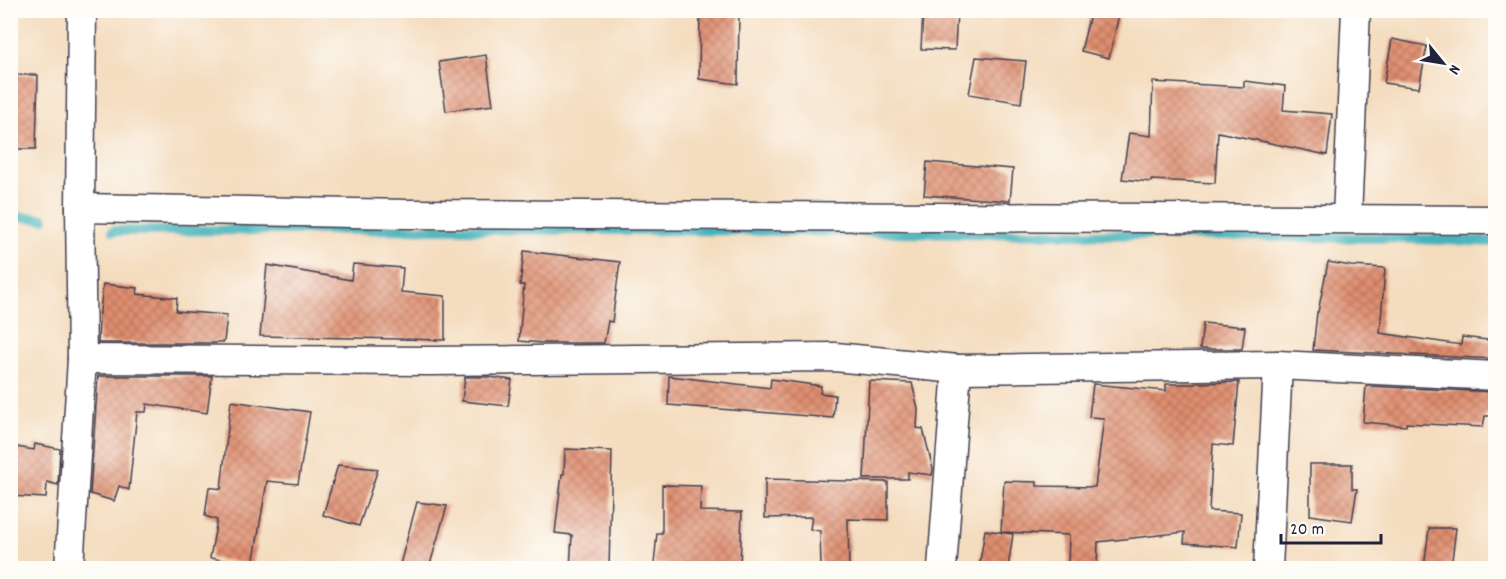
<svg xmlns="http://www.w3.org/2000/svg" width="1506" height="579" font-family="Dekko,sans-serif">
  <defs>
    <pattern id="building-cross-hatch" width="8" height="8" patternUnits="userSpaceOnUse" patternTransform="scale(1.5)"><rect width="8" height="8" fill="#e08e6f"/><path d="M0 0l8 8M0 8l8-8" fill="none" stroke="#b5745c"/></pattern>
  </defs>
  <rect width="100%" height="100%" fill="#fdfcf7"/>
  <filter id="ink" filterUnits="userSpaceOnUse"><feTurbulence type="fractalNoise" baseFrequency=".0167" numOctaves="2"/><feDisplacementMap in="SourceGraphic" scale="12" xChannelSelector="R" yChannelSelector="G"/><feConvolveMatrix kernelMatrix="1 2 1 2 8 2 1 2 1" color-interpolation-filters="sRGB"/></filter>
  <filter id="wash" filterUnits="userSpaceOnUse"><feTurbulence type="fractalNoise" baseFrequency=".008" numOctaves="4" result="noise"/><feDisplacementMap in="SourceGraphic" scale="24" xChannelSelector="R" yChannelSelector="G"/><feGaussianBlur stdDeviation="1.35" result="paint"/><feColorMatrix in="noise" values="0 0 0 0 0 0 0 0 0 0 0 0 0 0 0 0 0 1.4 0 .05"/><feComposite in="paint" operator="in"/></filter>
  <g filter="url(#wash)">
    <rect width="100%" height="100%" fill="#f4dcbe"/>
    <g fill="none" stroke-linecap="round" stroke-linejoin="round">
      <g stroke="#44b3bc" stroke-width="10">
        <polyline points="10,216 44,219"/>
        <polyline points="113,231 447,229 809,231 1384,238 1496,242"/>
      </g>
    </g>
    <g id="blocks">
      <g fill="url(#building-cross-hatch)">
        <polygon points="700,10 739,10 738,84 699,79"/>
        <polygon points="923,10 957,10 955,50 921,49"/>
        <polygon points="1091,10 1100,10 1119,15 1109,58 1081,51"/>
        <polygon points="1392,39 1427,46 1419,88 1384,83"/>
        <polygon points="486,55 493,105 446,111 439,62"/>
        <polygon points="976,57 1026,61 1021,103 969,94"/>
        <polygon points="10,75 38,75 36,149 10,149"/>
        <polygon points="1244,81 1285,86 1283,110 1332,114 1327,155 1218,132 1215,183 1151,180 1151,182 1122,179 1129,133 1151,136 1153,82 1244,87"/>
        <polygon points="927,162 1013,169 1010,201 924,195"/>
        <polygon points="524,251 620,262 612,322 608,321 604,343 543,343 519,341 524,285 520,285"/>
        <polygon points="1328,262 1351,266 1385,268 1380,333 1461,345 1462,337 1496,341 1496,359 1313,350 1317,312 1318,312"/>
        <polygon points="353,264 403,268 401,292 445,296 445,340 260,336 267,265 351,280"/>
        <polygon points="103,284 138,288 137,294 177,298 176,311 227,315 224,342 217,342 216,343 98,343 99,320"/>
        <polygon points="1203,323 1245,327 1242,349 1200,349"/>
        <polygon points="98,376 212,376 207,413 147,404 146,412 137,412 129,490 119,486 114,501 90,494"/>
        <polygon points="669,376 770,388 771,379 821,386 820,393 835,395 833,418 668,405"/>
        <polygon points="465,377 489,377 512,380 508,406 462,401"/>
        <polygon points="869,381 912,383 918,409 917,428 923,429 933,469 932,475 908,472 908,479 864,479"/>
        <polygon points="1239,382 1233,446 1213,444 1209,511 1241,513 1238,547 1184,543 1185,532 1098,542 1097,568 1068,568 1069,535 1001,532 1004,481 1037,482 1037,486 1095,487 1104,418 1089,417 1093,384 1166,391 1166,384 1195,384 1197,383"/>
        <polygon points="1366,386 1495,392 1493,416 1485,416 1483,427 1406,423 1406,426 1363,422"/>
        <polygon points="231,401 310,412 298,484 267,481 253,565 210,558 217,520 205,516 209,487 221,489"/>
        <polygon points="35,444 60,449 58,485 47,482 46,498 10,496 10,446 34,450"/>
        <polygon points="565,449 612,451 609,567 596,567 596,568 570,568 572,535 555,533 562,474 564,474"/>
        <polygon points="1310,464 1352,464 1352,489 1357,489 1352,521 1310,515"/>
        <polygon points="338,465 378,469 359,526 323,515"/>
        <polygon points="765,479 888,482 888,520 848,519 849,568 821,568 820,531 810,529 812,517 765,518"/>
        <polygon points="662,485 701,486 700,511 742,512 740,568 665,568 665,564 654,565 657,533 662,533"/>
        <polygon points="417,502 447,506 429,568 399,568"/>
        <polygon points="1429,528 1456,528 1451,568 1424,568"/>
        <polygon points="985,530 1013,534 1008,568 979,568"/>
      </g>
    </g>
  </g>
  <g filter="url(#ink)">
    <use href="#blocks" fill-opacity="0" stroke="#423e4f" stroke-width="1.5"/>
    <g fill="none" stroke-linecap="round" stroke-linejoin="round">
      <defs>
        <g id="minor">
          <polyline points="80,208 406,214 1496,220"/>
          <polyline points="1347,218 1356,10"/>
          <polyline points="82,359 431,361 835,357 957,369 1278,365 1496,376"/>
          <polyline points="69,568 82,359 80,208 82,10"/>
          <polyline points="942,568 957,369"/>
          <polyline points="1268,568 1278,365"/>
        </g>
      </defs>
      <use href="#minor" stroke="#423e4f" stroke-width="31"/>
      <use href="#minor" stroke="#fff" stroke-width="28"/>
    </g>
  </g>
  <rect width="1506" height="579" fill="none" stroke="#fdfcf7" stroke-width="36"/>
  <g transform="translate(1443 63) rotate(120)" stroke="#fdfcf7" stroke-width="4.5" paint-order="stroke">
  <path d="M0-4.5L10 22L0 15L-10 22Z" fill="#22223b"/>
  <text y="-9" font-size="16" font-weight="bold" text-anchor="middle" fill="#22223b">N</text>
  </g>
  <path d="M1281 534v9h100v-9" fill="none" stroke="#22223b" stroke-width="3"/>
  <text x="1290" y="534" font-size="18" fill="#22223b" stroke="#fdfcf7" stroke-width="4.5" paint-order="stroke">20 m</text>
</svg>
